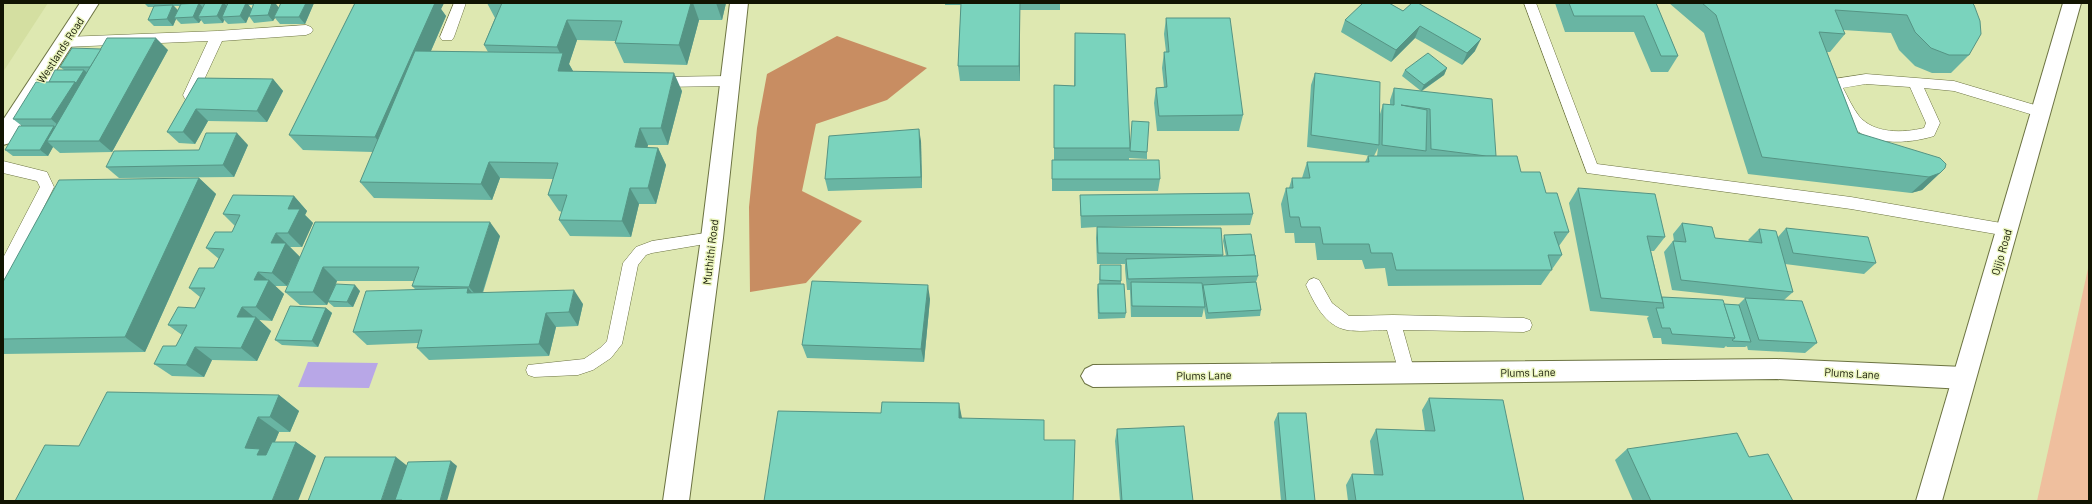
<svg xmlns="http://www.w3.org/2000/svg" width="2092" height="504" font-family="Barlow,sans-serif">
  <rect width="100%" height="100%" fill="#dee8b1"/>
  <polygon fill="#d4dfa1" points="3,3 48,3 3,72"/>
  <polygon fill="#efbf9e" points="2089,264 2089,501 2037,501"/>
  <polygon fill="#c88d62" points="837,36 927,68 887,100 816,124 802,191 862,221 806,283 750,292 749,207 757,128 767,74"/>
  <polygon fill="#b8a7e7" points="308,362 378,363 369,388 298,387"/>
  <g fill="none" stroke-linecap="round" stroke-linejoin="round">
    <defs>
      <g id="service">
        <polygon points="454,3 466,3 454,37 452,40 442,40 440,37"/>
        <polygon points="1524,3 1536,3 1597,164 1851,197 2007,224 2012,226 2014,230 2012,234 2007,236 1851,209 1587,173"/>
        <polygon points="306,25 311,27 313,30 311,33 306,35 222,41 197,95 195,99 190,100 185,99 183,95 208,41 65,47 60,45 58,42 60,39 65,37 217,31"/>
        <path d="M1866,74L1954,81L2045,108L2047,112L2045,116L2040,117L1954,91L1924,88L1940,123L1934,136C1908,144 1868,147 1849,123C1841,113 1836,100 1829,88L1834,79ZM1866,84L1910,87L1926,123L1924,128C1903,133 1874,134 1859,116C1852,107 1848,97 1843,88Z"/>
        <polygon points="730,76 735,77 737,81 735,85 730,86 657,87 652,86 650,82 652,78 657,77"/>
        <polygon points="3,161 47,172 54,187 8,278 3,279 3,258 40,187 37,181 3,173"/>
        <polygon points="712,232 717,234 719,238 717,242 652,253 646,255 638,265 622,344 611,358 593,370 578,375 534,377 528,375 526,370 528,365 584,359 600,348 607,341 623,263 636,247 652,241"/>
        <path d="M1314,278L1319,280L1332,303L1349,316L1393,315L1524,318L1530,320L1532,325L1530,330L1524,332L1403,330L1415,373L1413,378L1407,380L1401,378L1399,373L1387,330C1375,330 1359,332 1347,330C1325,326 1314,303 1306,285L1309,280Z"/>
      </g>
      <g id="minor">
        <polygon points="80,3 99,3 10,143 3,145 3,120"/>
        <polygon points="730,3 748,3 723,238 689,501 663,501 701,238"/>
        <polygon points="1777,359 1964,367 1972,371 1976,378 1972,385 1964,389 1777,379 1093,387 1085,383 1081,376 1085,369 1093,365"/>
      </g>
      <polygon id="secondary" points="2063,3 2081,3 1942,501 1916,501"/>
    </defs>
    <use href="#service" stroke="#6c7342" stroke-width="1"/>
    <use href="#minor" stroke="#6c7342" stroke-width="2"/>
    <use href="#secondary" stroke="#6c7342" stroke-width="2"/>
    <use href="#service" fill="#fff" fill-rule="evenodd"/>
    <use href="#minor" fill="#fff" fill-rule="evenodd"/>
    <use href="#secondary" fill="#fff" fill-rule="evenodd"/>
  </g>
  <g fill="#69b5a3" fill-rule="evenodd">
    <path d="M144,3H314L305,24H280L275,18L273,21L254,23L249,16L246,23L228,24L224,20L223,23L204,24L201,20L199,23L181,24L176,19L173,26H154L148,20L154,7H148ZM276,4H280L279,8ZM248,5H253L252,9ZM174,6H180L178,10Z"/>
    <polygon points="355,3 444,3 441,9 446,16 431,51 488,52 484,45 495,18 487,3 726,3 722,20 699,20 687,65 624,63 615,43 615,41 577,40 569,64 573,71 572,72 682,91 668,145 648,145 647,147 658,148 666,165 656,204 639,204 631,237 570,236 559,220 562,212 559,211 548,195 553,179 500,178 492,200 374,198 360,182 373,152 303,150 289,135"/>
    <polygon points="945,3 1060,3 1060,10 1020,10 1020,81 960,81 958,66 961,5 945,5"/>
    <polygon points="1389,3 1475,51 1462,65 1415,38 1391,62 1341,32 1345,20"/>
    <polygon points="1555,3 1656,3 1678,56 1668,72 1651,72 1634,32 1565,32"/>
    <polygon points="1669,3 1972,3 1969,55 1951,73 1932,73 1915,66 1899,50 1891,33 1843,30 1845,34 1830,52 1827,52 1858,133 1940,173 1922,190 1911,193 1748,174 1704,33"/>
    <polygon points="1166,18 1243,115 1239,131 1157,131 1154,103 1156,88 1164,87 1162,68 1164,52 1166,52 1164,34"/>
    <polygon points="1075,33 1130,145 1147,152 1147,159 1129,158 1129,160 1160,179 1158,191 1052,191 1052,160 1054,160 1054,85 1074,86"/>
    <polygon points="168,50 112,152 60,153 53,147 48,156 13,156 5,150 22,126 13,119 49,82 64,70 60,67"/>
    <path d="M1447,68L1444,75L1422,91L1496,156L1521,172L1546,193L1569,232L1559,246L1562,255L1541,285L1388,286L1385,268L1365,269L1362,260H1317L1315,243H1295L1294,233H1285L1281,204L1286,188H1289L1292,178H1302L1307,162H1365L1368,156H1371L1307,147L1311,85L1315,73L1380,114L1383,104L1390,105V100L1394,88L1421,91L1402,76L1405,70ZM1378,148L1377,156H1374Z"/>
    <polygon points="198,78 273,79 283,91 267,122 208,121 195,144 179,143 167,132"/>
    <polygon points="921,141 922,188 828,191 825,179"/>
    <polygon points="248,145 234,177 119,178 106,167 199,150"/>
    <polygon points="199,178 216,194 145,352 3,354 3,282"/>
    <polygon points="1578,188 1665,237 1654,251 1651,251 1662,297 1724,304 1738,305 1745,298 1672,290 1664,252 1673,241 1674,241 1673,234 1682,223 1715,238 1749,241 1748,240 1759,229 1778,237 1786,228 1876,263 1864,274 1785,264 1793,292 1784,300 1817,343 1805,353 1748,350 1747,346 1745,347 1727,347 1726,346 1724,348 1662,344 1661,338 1653,338 1647,318 1649,316 1590,311 1569,203"/>
    <polygon points="1080,195 1253,214 1250,225 1104,227 1223,255 1223,256 1226,256 1223,241 1224,235 1258,276 1256,282 1261,310 1260,316 1206,319 1204,308 1202,317 1131,317 1130,290 1127,290 1125,269 1125,264 1097,264 1096,238 1097,227 1081,228 1080,206"/>
    <polygon points="294,196 307,211 305,215 313,223 302,247 290,247 300,257 500,236 483,293 583,304 578,326 556,327 549,356 429,360 417,348 418,343 367,345 353,332 415,289 412,286 414,281 337,281 334,288 360,291 353,307 334,307 328,302 327,305 300,305 285,292 294,272 287,286 275,286 284,294 272,321 259,320 271,331 257,361 212,360 204,377 172,376 154,364 176,346 182,335 168,325 195,308 200,297 189,288 214,268 219,259 206,248 232,232 235,226 223,214"/>
    <polygon points="1100,265 1121,281 1121,284 1126,313 1125,318 1098,319 1097,290 1098,284 1099,284"/>
    <polygon points="930,299 924,362 807,358 802,345"/>
    <polygon points="326,308 332,313 318,347 282,345 275,340"/>
    <polygon points="279,395 299,411 290,432 279,432 275,442 296,442 316,456 79,446"/>
    <polygon points="1429,398 1524,501 1348,501 1346,485 1352,474 1374,475 1370,441 1376,429 1425,431 1422,410"/>
    <polygon points="1278,413 1315,501 1281,501 1274,422"/>
    <polygon points="1117,429 1193,501 1120,501 1115,441"/>
    <polygon points="1627,449 1749,457 1793,501 1633,501 1615,460"/>
  </g>
  <g fill="#559484">
    <polygon points="199,3 205,10 198,17 201,20 199,23 193,17"/>
    <polygon points="223,3 224,3 229,9 222,17 224,20 223,23 217,16"/>
    <polygon points="246,3 247,3 252,9 246,23 240,16"/>
    <polygon points="272,3 275,3 279,8 274,17 275,18 273,21 268,15"/>
    <polygon points="306,3 314,3 305,24 299,17"/>
    <polygon points="429,3 444,3 441,9 446,16 387,152 375,137"/>
    <polygon points="691,3 693,3 699,20 687,65 679,45"/>
    <polygon points="716,3 726,3 722,20"/>
    <polygon points="1020,3 1020,81 1019,66"/>
    <polygon points="173,5 179,12 174,18 176,19 173,26 167,19"/>
    <polygon points="567,20 577,40 569,64 573,71 567,89 558,71 562,57 557,47"/>
    <polygon points="1420,26 1415,38 1391,62 1396,50"/>
    <polygon points="156,38 168,50 112,152 99,141"/>
    <polygon points="1481,39 1475,51 1462,65 1467,53"/>
    <polygon points="1447,68 1444,75 1421,91 1424,85"/>
    <polygon points="84,70 91,76 65,131 51,119 75,82"/>
    <polygon points="674,73 682,91 668,145 661,128"/>
    <polygon points="273,79 283,91 267,122 257,111"/>
    <polygon points="196,109 208,121 195,144 183,132"/>
    <polygon points="54,126 62,133 47,141 53,147 48,156 40,150"/>
    <polygon points="640,128 648,145 644,164 635,147"/>
    <polygon points="919,129 921,141 922,188 921,177"/>
    <polygon points="237,133 248,145 234,177 223,165"/>
    <polygon points="658,148 666,165 656,204 648,188"/>
    <polygon points="489,162 500,178 492,200 481,184"/>
    <polygon points="1940,173 1922,190 1911,193 1929,177"/>
    <polygon points="199,178 216,194 145,352 125,337"/>
    <polygon points="630,188 639,204 631,237 622,221"/>
    <polygon points="294,196 307,211 305,215 313,223 302,247 288,233 288,209"/>
    <polygon points="490,222 500,236 480,300 469,287"/>
    <polygon points="276,233 300,257 287,286 272,273 271,243"/>
    <polygon points="323,267 337,281 327,305 313,292"/>
    <polygon points="258,272 269,281 269,280 284,294 272,321 256,307 254,280"/>
    <polygon points="355,285 360,291 353,307 347,302"/>
    <polygon points="928,285 930,299 924,362 921,349"/>
    <polygon points="468,288 479,301 467,293"/>
    <polygon points="574,290 583,304 578,326 569,312"/>
    <polygon points="242,307 255,318 256,317 271,331 257,361 241,348 237,317"/>
    <polygon points="326,308 332,313 318,347 312,341"/>
    <polygon points="546,313 556,327 549,356 539,344"/>
    <polygon points="195,347 212,360 204,377 186,365"/>
    <polygon points="279,395 299,411 290,432 270,417"/>
    <polygon points="959,403 962,418 961,433 959,418"/>
    <polygon points="258,417 279,432 269,455 278,469 245,448"/>
    <polygon points="296,442 316,456 298,501 272,501"/>
    <polygon points="396,457 410,468 395,500 396,501 381,501"/>
    <polygon points="451,461 457,466 447,501 440,501"/>
  </g>
  <g fill="#7ad3bd" stroke="#559484">
    <polygon points="199,3 193,17 174,18 181,4"/>
    <polygon points="205,3 223,3 217,16 198,17"/>
    <polygon points="228,3 246,3 240,16 222,17"/>
    <polygon points="254,3 272,3 268,15 249,16"/>
    <polygon points="281,3 306,3 299,17 274,17"/>
    <polygon points="355,3 435,3 375,137 289,135"/>
    <polygon points="502,3 691,3 679,45 615,43 622,21 567,20 557,47 484,45"/>
    <polygon points="961,3 1020,3 1019,66 958,66"/>
    <polygon points="1363,3 1389,3 1403,11 1412,3 1418,3 1481,39 1467,53 1420,26 1396,50 1345,20"/>
    <polygon points="1569,3 1656,3 1678,56 1661,56 1644,16 1574,16"/>
    <polygon points="1702,3 1972,3 1974,5 1980,21 1981,34 1969,55 1949,55 1931,48 1915,32 1907,15 1835,10 1845,34 1819,32 1858,133 1940,158 1946,164 1945,168 1940,173 1929,177 1762,157 1716,15"/>
    <polygon points="173,5 167,19 148,20 154,6"/>
    <polygon points="1166,18 1230,18 1243,115 1159,116 1156,88 1167,87 1164,52 1169,52"/>
    <polygon points="1075,33 1125,34 1130,148 1054,148 1054,85 1075,86"/>
    <polygon points="107,38 156,38 99,141 47,141"/>
    <polygon points="72,48 101,49 90,67 60,67"/>
    <polygon points="415,51 563,53 558,71 674,73 661,128 640,128 635,147 658,148 648,188 630,188 622,221 559,220 567,195 548,195 558,163 489,162 481,184 360,182"/>
    <polygon points="1428,53 1447,68 1424,85 1405,70"/>
    <polygon points="55,70 84,70 76,83 75,82 49,82"/>
    <polygon points="1315,73 1380,82 1379,145 1311,135"/>
    <polygon points="198,78 273,79 257,111 196,109 183,132 167,132"/>
    <polygon points="36,82 75,82 51,119 13,119"/>
    <polygon points="1394,88 1492,99 1496,156 1486,156 1431,149 1430,109 1401,105 1427,110 1426,151 1382,145 1383,104 1394,105"/>
    <polygon points="1132,121 1149,122 1147,152 1130,151"/>
    <polygon points="19,126 54,126 40,150 5,150"/>
    <polygon points="919,129 921,177 825,179 829,136"/>
    <polygon points="206,133 237,133 223,165 106,167 114,151 199,150"/>
    <polygon points="1368,156 1517,156 1521,172 1540,172 1546,193 1557,193 1569,232 1554,232 1562,255 1548,255 1552,270 1396,270 1392,253 1371,253 1369,244 1323,244 1320,227 1301,227 1299,217 1290,217 1286,188 1293,188 1292,178 1310,178 1307,162 1369,162"/>
    <polygon points="1052,160 1159,160 1160,179 1052,179"/>
    <polygon points="199,178 125,337 3,339 3,282 59,180"/>
    <polygon points="1578,188 1655,194 1665,237 1647,236 1663,303 1601,298"/>
    <polygon points="1249,193 1253,214 1081,216 1080,195"/>
    <polygon points="233,195 294,196 288,209 300,209 288,233 276,233 271,243 286,243 272,273 258,272 254,280 269,280 256,307 242,307 237,317 256,317 241,348 195,347 186,365 154,364 163,346 176,346 187,325 168,325 178,307 195,308 205,288 189,288 199,268 214,268 224,249 206,248 215,232 232,232 240,215 223,214"/>
    <polygon points="315,222 490,222 469,287 412,286 419,267 323,267 313,292 285,292"/>
    <polygon points="1682,223 1712,227 1715,238 1762,243 1759,229 1776,231 1793,292 1681,280 1673,241 1686,242"/>
    <polygon points="1097,227 1221,228 1223,255 1098,253"/>
    <polygon points="1786,228 1868,237 1876,263 1793,253"/>
    <polygon points="1251,234 1255,257 1255,255 1228,256 1224,235"/>
    <polygon points="1255,255 1258,276 1128,279 1126,259"/>
    <polygon points="1100,265 1121,265 1121,281 1100,280"/>
    <polygon points="812,281 928,285 921,349 802,345"/>
    <polygon points="1131,282 1202,283 1205,307 1132,306"/>
    <polygon points="1256,282 1261,310 1208,313 1203,285"/>
    <polygon points="336,284 355,285 347,302 328,301"/>
    <polygon points="1098,284 1124,284 1126,313 1099,313"/>
    <polygon points="468,288 467,293 574,290 569,312 546,313 539,344 417,348 422,330 353,332 366,291"/>
    <polygon points="1662,297 1723,300 1735,338 1672,334 1670,328 1662,328 1656,308 1664,308"/>
    <polygon points="1745,298 1802,301 1817,343 1759,340"/>
    <polygon points="1724,304 1739,305 1751,342 1733,341 1732,340 1735,338"/>
    <polygon points="290,306 326,308 312,341 275,340"/>
    <polygon points="107,392 279,395 270,417 258,417 245,448 260,449 257,455 266,455 272,442 296,442 272,501 15,501 45,445 79,446"/>
    <polygon points="1429,398 1503,400 1524,501 1356,501 1352,474 1383,475 1376,429 1435,431"/>
    <polygon points="882,402 959,403 959,418 1044,420 1044,440 1075,440 1073,501 764,501 778,411 881,413"/>
    <polygon points="1278,413 1306,413 1315,501 1286,501"/>
    <polygon points="1184,426 1193,501 1122,501 1117,429"/>
    <polygon points="1737,433 1749,457 1768,454 1793,501 1651,501 1627,449"/>
    <polygon points="325,457 396,457 381,501 308,501"/>
    <polygon points="451,461 440,501 401,501 402,500 395,500 408,462"/>
  </g>
  <g text-anchor="middle" dominant-baseline="central" stroke-width="3" stroke-linejoin="round" paint-order="stroke">
    <g font-size="11" fill="#111402" stroke="#ebf5be">
      <text transform="translate(60 50) rotate(-57)">Westlands Road</text>
      <text transform="translate(710 252) rotate(-83)">Muthithi Road</text>
      <text transform="translate(2001 252) rotate(-74)">Ojijo Road</text>
      <text transform="translate(1528 372) rotate(-1)">Plums Lane</text>
      <text transform="translate(1852 373) rotate(3)">Plums Lane</text>
      <text transform="translate(1204 375) rotate(-1)">Plums Lane</text>
    </g>
  </g>
  <rect width="2092" height="504" fill="none" stroke="#111402" stroke-width="8"/>
</svg>
